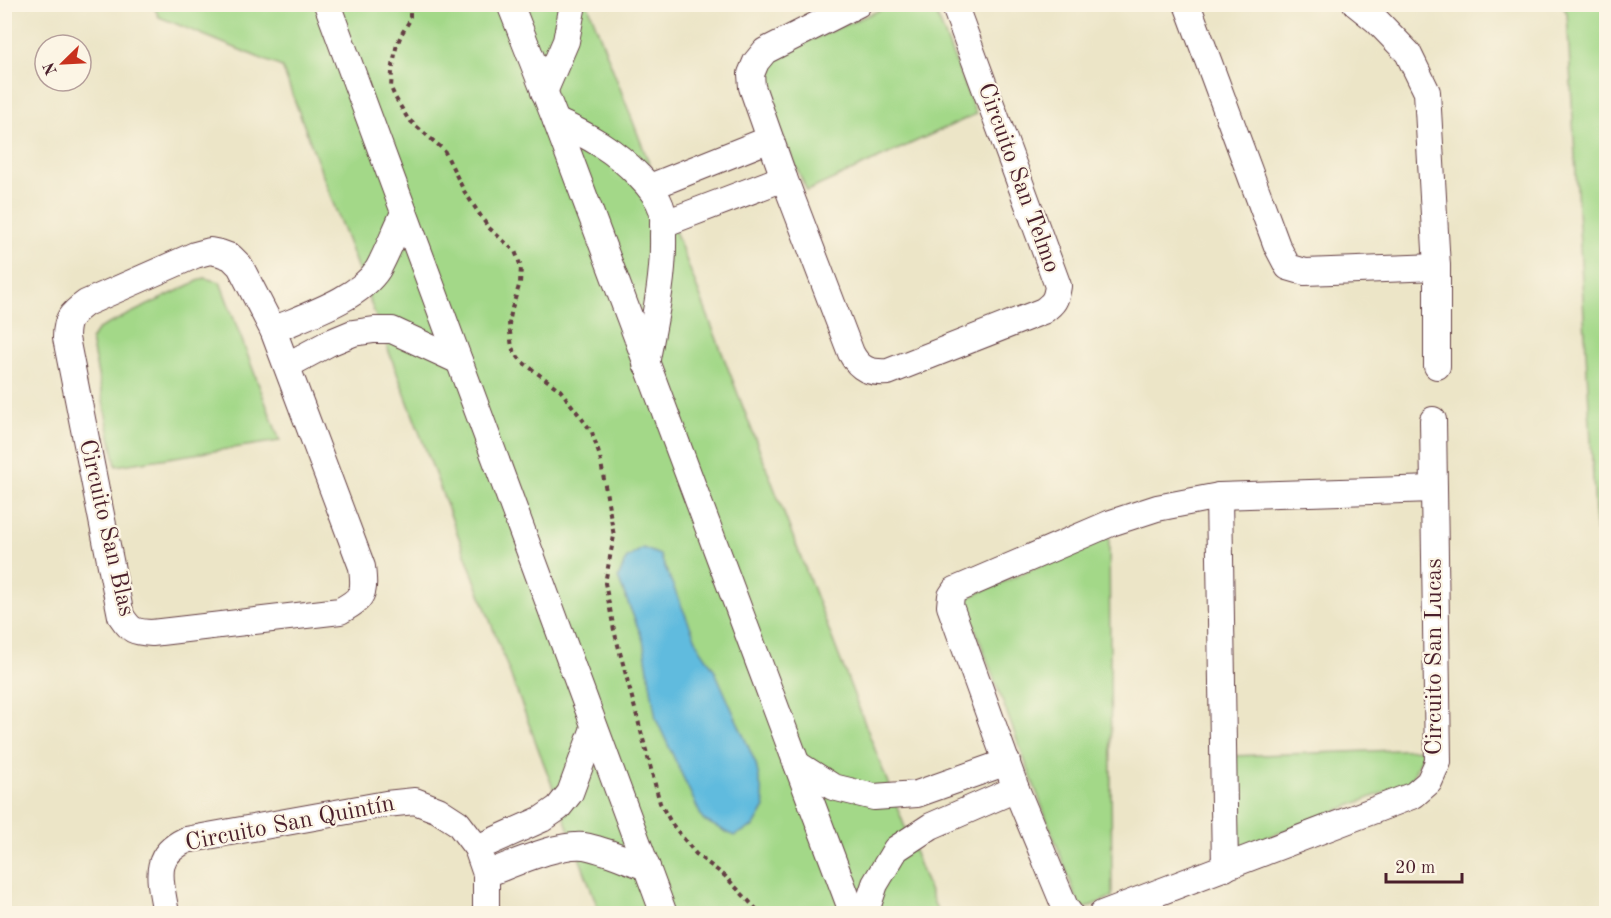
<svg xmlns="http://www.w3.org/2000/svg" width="1611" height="918" font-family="'Old Standard TT',serif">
  <rect width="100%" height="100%" fill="#fcf5e5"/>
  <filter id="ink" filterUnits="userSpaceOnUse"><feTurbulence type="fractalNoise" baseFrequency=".0167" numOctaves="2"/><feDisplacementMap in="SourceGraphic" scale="12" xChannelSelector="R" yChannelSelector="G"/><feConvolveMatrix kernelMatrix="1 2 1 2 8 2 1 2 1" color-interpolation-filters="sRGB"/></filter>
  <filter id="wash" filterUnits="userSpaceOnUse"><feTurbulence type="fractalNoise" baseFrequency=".008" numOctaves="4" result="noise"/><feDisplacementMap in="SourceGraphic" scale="24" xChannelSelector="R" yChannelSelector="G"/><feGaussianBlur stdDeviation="1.35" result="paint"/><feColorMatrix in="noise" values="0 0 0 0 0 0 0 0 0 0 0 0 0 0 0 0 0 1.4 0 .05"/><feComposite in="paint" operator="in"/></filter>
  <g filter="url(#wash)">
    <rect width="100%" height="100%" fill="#ece5c7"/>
    <g fill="#a3d888" stroke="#767c5a" stroke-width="1.5">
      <polygon points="153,5 588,5 938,913 600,913 282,67 159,17"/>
      <polygon points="891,5 933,5 976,114 807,191 761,88 769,58"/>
      <polygon points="1562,5 1606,5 1606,532 1596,531 1567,13"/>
      <polygon points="204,278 220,282 280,441 116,466 91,340 98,329"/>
      <polygon points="1109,536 1112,897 1081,910 964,599"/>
      <polygon points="1424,749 1411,782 1240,848 1232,756"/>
    </g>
    <polygon fill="#60bbde" stroke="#556d84" stroke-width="1.5" points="643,548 660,555 699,647 714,669 756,764 765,807 754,826 734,836 703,820 656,719 643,640 618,578 626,559"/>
  </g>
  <g filter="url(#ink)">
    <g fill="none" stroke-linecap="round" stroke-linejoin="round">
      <defs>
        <g id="street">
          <polyline points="327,4 664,914"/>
          <polyline points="510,4 556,121 853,914"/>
          <path d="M858,4L765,51L756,62L751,74L752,87L784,178L851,353C860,370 870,373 888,372L1043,311C1054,303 1056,300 1058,286L954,4"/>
          <polyline points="1187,4 1277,246 1288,267 1305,272 1437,267"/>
          <polyline points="1356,4 1376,20 1408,53 1427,92 1437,267 1437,366"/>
          <polyline points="544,92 566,41 573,4"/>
          <path d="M556,121C587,135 615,150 639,176C649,186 658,196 662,210C664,218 663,228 663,237C664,280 654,321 646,364"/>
          <polyline points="650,187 770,139"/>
          <polyline points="663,224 784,178"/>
          <path d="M210,251L220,253L231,257L240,266L273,330L362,567C365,593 364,598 340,611L152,633C134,632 131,631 121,616L66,338C66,319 71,314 86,303L195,255Z"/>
          <path d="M273,330C305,316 359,299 378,269C388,251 395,231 404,213"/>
          <polyline points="288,365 329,343 353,333 374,330 392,330 459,361"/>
          <polyline points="1219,496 1225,868"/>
          <polyline points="797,764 833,787 874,797 917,794 1007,762"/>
          <polyline points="477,848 542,819 558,808 570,793 594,728"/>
          <path d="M486,874C511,865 558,843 584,846C606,850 626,860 647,867"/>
          <path d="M166,914C161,881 150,857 186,840L386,804L415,801L438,810L458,823L477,848L486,874V910L484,914"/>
          <polyline points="865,914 875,884 896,849 931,826 1016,789"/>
          <polyline points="1070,914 1065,907 1016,789 950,606 951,596 955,590 1111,523 1157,508 1219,496 1434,489"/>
          <polyline points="1102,914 1414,795 1429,782 1438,762 1433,420"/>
        </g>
      </defs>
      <use href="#street" stroke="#623d42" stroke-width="28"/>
      <polyline stroke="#623d42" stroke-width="4" stroke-dasharray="4.5 4.5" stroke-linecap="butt" points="410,4 410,20 401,35 396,48 392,72 391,88 395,97 408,119 444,150 464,191 488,227 515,251 521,267 520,283 512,308 509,324 512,348 521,361 560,390 592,432 600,457 614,536 605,583 614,630 660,803 672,824 696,854 725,876 761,914"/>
      <use href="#street" stroke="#fff" stroke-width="26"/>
    </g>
  </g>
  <g text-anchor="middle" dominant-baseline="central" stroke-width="4.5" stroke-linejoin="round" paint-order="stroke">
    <g font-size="24" fill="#4a1f2b" stroke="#fcf5e5">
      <text transform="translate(1018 178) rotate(70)">Circuito San Telmo</text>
      <text transform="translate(106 528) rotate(77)">Circuito San Blas</text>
      <text transform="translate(1435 657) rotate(-90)">Circuito San Lucas</text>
      <text transform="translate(290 824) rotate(-11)">Circuito San Quintín</text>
    </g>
  </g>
  <rect width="1611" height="918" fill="none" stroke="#fcf5e5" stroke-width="24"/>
  <g transform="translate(63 63) rotate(246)"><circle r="28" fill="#fcf5e5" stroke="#b59f9b" stroke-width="1.5"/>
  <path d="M0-4.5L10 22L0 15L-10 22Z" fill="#c8321e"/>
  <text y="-9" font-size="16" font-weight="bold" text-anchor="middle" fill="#4a1f2b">N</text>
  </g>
  <path d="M1386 873v9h76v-9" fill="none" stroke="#4a1f2b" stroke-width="3"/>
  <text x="1395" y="873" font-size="18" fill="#4a1f2b" stroke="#fcf5e5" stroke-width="4.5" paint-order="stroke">20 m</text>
</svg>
